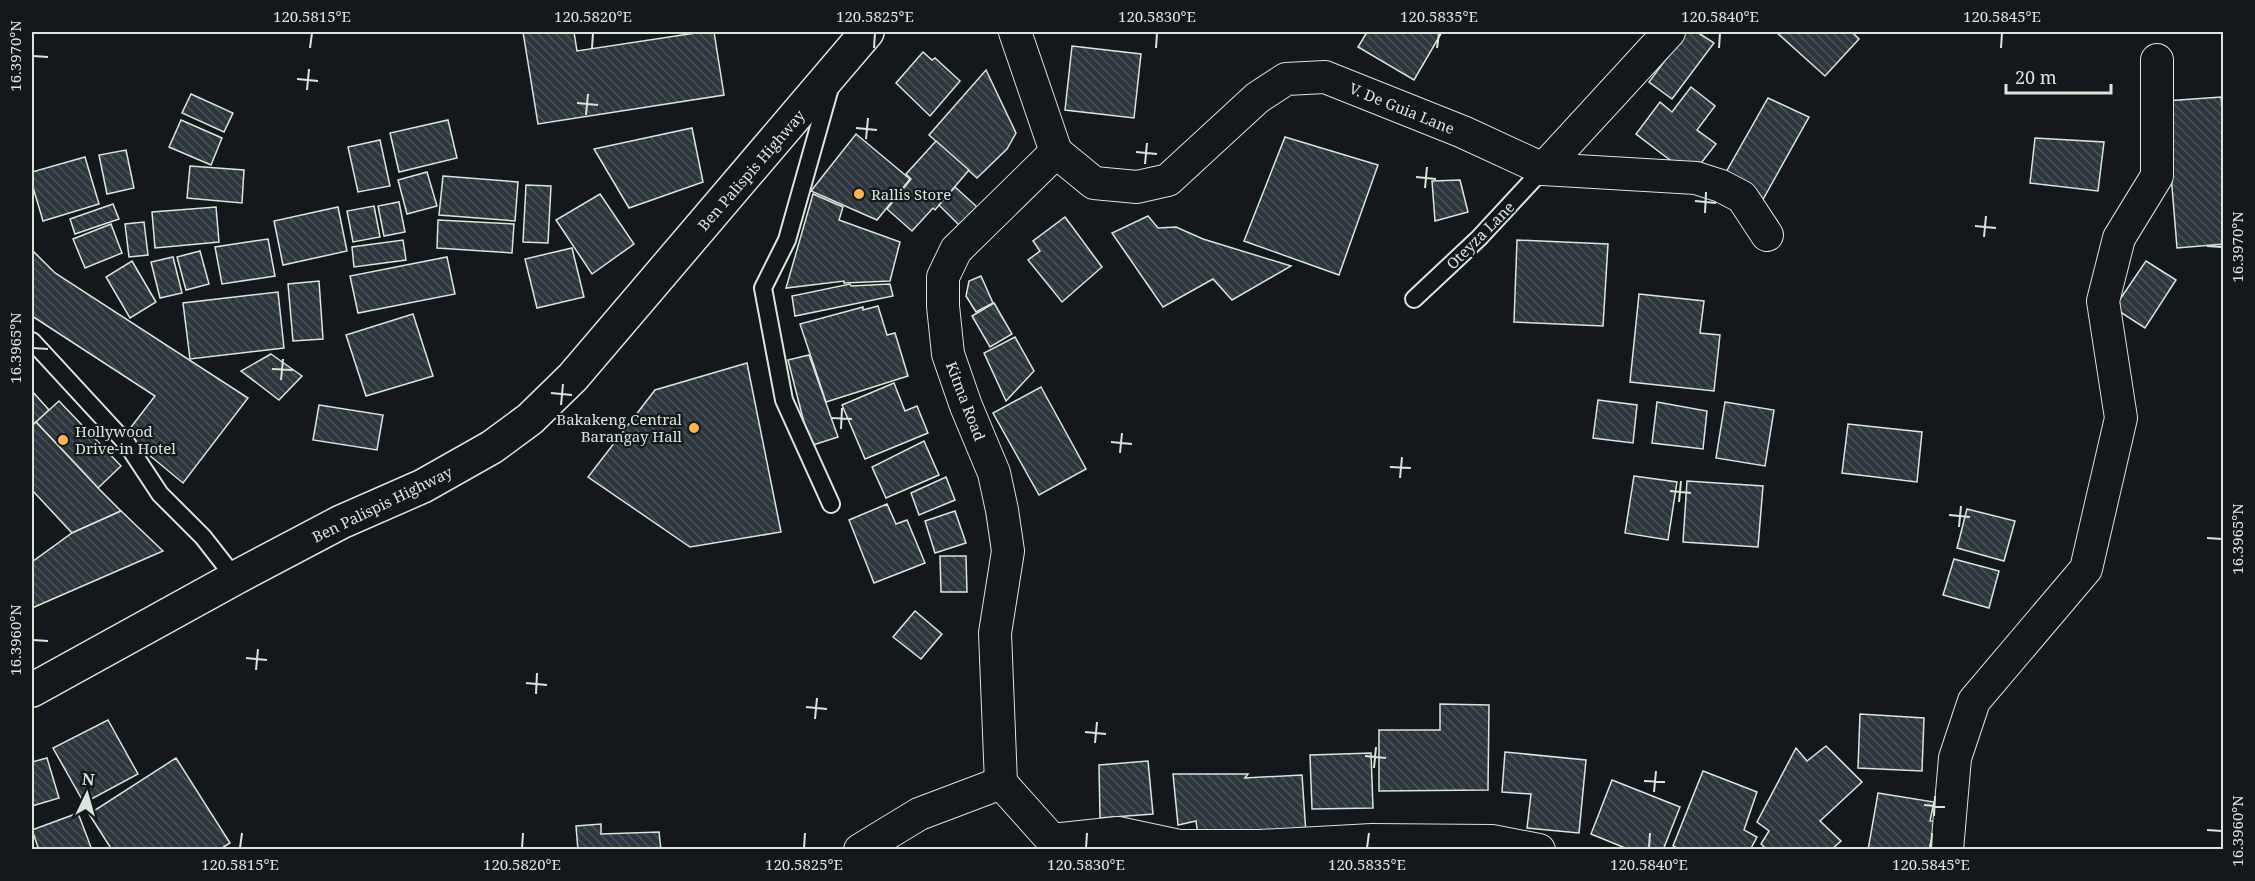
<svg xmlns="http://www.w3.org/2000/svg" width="2255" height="881" font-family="'Noto Serif',serif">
  <defs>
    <pattern id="building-back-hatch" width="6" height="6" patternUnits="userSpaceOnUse" patternTransform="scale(1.5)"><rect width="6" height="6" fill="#2c363c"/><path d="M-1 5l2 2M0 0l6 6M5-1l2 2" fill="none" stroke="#4a5358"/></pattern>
  </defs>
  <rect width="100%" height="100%" fill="#14181c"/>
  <g fill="url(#building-back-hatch)" stroke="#d8e6dc" stroke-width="1.5">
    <polygon points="523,32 574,32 577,51 702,32 714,32 724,95 538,124"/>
    <polygon points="1367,32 1442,32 1414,80 1358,47"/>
    <polygon points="1686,32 1697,32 1714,43 1672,99 1649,82"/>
    <polygon points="1776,32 1852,32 1859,39 1825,76"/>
    <polygon points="1072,46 1141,54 1134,118 1065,110"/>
    <polygon points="923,52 932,60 935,58 960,81 930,116 896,83"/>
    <polygon points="986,70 1016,133 1007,149 977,178 929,135"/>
    <polygon points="1691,87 1715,106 1697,130 1716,144 1691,176 1636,134 1660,102 1672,112"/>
    <polygon points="191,94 233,113 224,132 182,113"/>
    <polygon points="2221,97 2224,130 2224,244 2177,248 2165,101"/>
    <polygon points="1768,98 1809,117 1761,203 1721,181"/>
    <polygon points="181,120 222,138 211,165 169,147"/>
    <polygon points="448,120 457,158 399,172 390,133"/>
    <polygon points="692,128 703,182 629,208 594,149"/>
    <polygon points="856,134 910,179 877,220 811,191"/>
    <polygon points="1285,137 1378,165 1339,275 1244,241"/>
    <polygon points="2035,138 2104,142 2098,191 2030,183"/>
    <polygon points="380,140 390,186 358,192 348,147"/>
    <polygon points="936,141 969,170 935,210 933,208 912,231 887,209 911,179 906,174"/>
    <polygon points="126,150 134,188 107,194 99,155"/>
    <polygon points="85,157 99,204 43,221 32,184 32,172"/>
    <polygon points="190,166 244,170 242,203 187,198"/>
    <polygon points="427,172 437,206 407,214 398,180"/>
    <polygon points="443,176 518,182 515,221 439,215"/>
    <polygon points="1460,180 1468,212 1435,221 1432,181"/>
    <polygon points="526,185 551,186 548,243 523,242"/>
    <polygon points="955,187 977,207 959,225 939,205"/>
    <polygon points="600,194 634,244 592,274 556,220"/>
    <polygon points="813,194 843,207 839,220 900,242 890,281 844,283 844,281 786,288"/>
    <polygon points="399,202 405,232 384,236 378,206"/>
    <polygon points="113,204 119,219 75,234 70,219"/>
    <polygon points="374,206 380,237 353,242 347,211"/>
    <polygon points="216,207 219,242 155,248 152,212"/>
    <polygon points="338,207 347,251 283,265 274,221"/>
    <polygon points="1148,216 1158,228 1176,227 1203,239 1291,266 1232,300 1213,279 1163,307 1112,233"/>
    <polygon points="1065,217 1102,267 1062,302 1028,260 1040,251 1033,241"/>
    <polygon points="438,220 514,224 512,253 437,248"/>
    <polygon points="144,222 148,255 129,257 125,224"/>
    <polygon points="111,224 122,253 85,268 73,239"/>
    <polygon points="268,239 275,276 222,284 215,247"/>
    <polygon points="403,240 406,260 354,267 352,247"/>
    <polygon points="1517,240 1608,244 1603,326 1514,322"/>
    <polygon points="572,248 584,297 537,308 525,259"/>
    <polygon points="32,250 55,273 248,398 183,483 125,435 155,396 32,316"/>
    <polygon points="200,251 209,284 186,290 177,257"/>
    <polygon points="173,257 182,293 160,298 151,262"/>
    <polygon points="447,257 455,294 358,313 350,276"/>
    <polygon points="132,261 156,302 130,318 106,277"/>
    <polygon points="2146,261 2176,280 2145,328 2114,308"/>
    <polygon points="981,276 993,303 976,312 966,296 969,281"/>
    <polygon points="319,281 323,339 293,341 288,284"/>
    <polygon points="850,284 851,286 890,284 893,296 795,316 792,296"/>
    <polygon points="278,292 284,348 190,359 183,303"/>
    <polygon points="1639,294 1704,301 1700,333 1720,335 1714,391 1630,382"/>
    <polygon points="994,303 1012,334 990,347 972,316"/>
    <polygon points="878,306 887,335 895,333 908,376 826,402 800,324 863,307 863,310"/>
    <polygon points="413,314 433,376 366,396 346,335"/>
    <polygon points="1015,337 1034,371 1006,401 984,353"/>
    <polygon points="271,354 302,376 279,400 241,371"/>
    <polygon points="809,355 838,437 810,446 788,360"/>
    <polygon points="747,363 781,532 690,547 588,477 655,390"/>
    <polygon points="894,383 905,411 917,406 928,433 865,459 842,405"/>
    <polygon points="1041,387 1086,469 1039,495 993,413"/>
    <polygon points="32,391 49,410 32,426"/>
    <polygon points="1598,400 1637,405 1633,443 1593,438"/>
    <polygon points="59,401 121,466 98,488 36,422"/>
    <polygon points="1657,402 1707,411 1703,449 1652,443"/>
    <polygon points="1725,402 1774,410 1765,466 1716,458"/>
    <polygon points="319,405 383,415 377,450 313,440"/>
    <polygon points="36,422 98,488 121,511 72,533 32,490 32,426"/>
    <polygon points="1848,424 1922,432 1917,482 1842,473"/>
    <polygon points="924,441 939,475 886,498 872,467"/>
    <polygon points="1634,476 1677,482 1668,540 1625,533"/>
    <polygon points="946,477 955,500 919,515 911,493"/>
    <polygon points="1687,481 1763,486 1758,547 1683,542"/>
    <polygon points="887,504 896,524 907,520 925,563 874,583 849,520"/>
    <polygon points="1967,509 2015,521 2004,561 1957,548"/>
    <polygon points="121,511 163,551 32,608 32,562 72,533"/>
    <polygon points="955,511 966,543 935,553 925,521"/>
    <polygon points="940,556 966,556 967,592 941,592"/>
    <polygon points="1954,559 1999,571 1989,608 1943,595"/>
    <polygon points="915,611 942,634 921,659 893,637"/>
    <polygon points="1440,704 1489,705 1488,790 1379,791 1379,730 1440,730"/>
    <polygon points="1860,714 1924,718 1922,771 1858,768"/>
    <polygon points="108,720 138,774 84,803 53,748"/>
    <polygon points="1826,746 1862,782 1820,821 1841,841 1831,850 1767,850 1761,844 1769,831 1757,822 1796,748 1807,761"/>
    <polygon points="1505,752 1586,760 1579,833 1527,828 1531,794 1502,792"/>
    <polygon points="1371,753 1373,808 1312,809 1310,755"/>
    <polygon points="47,758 59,798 32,806 32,762"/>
    <polygon points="176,758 230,843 219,850 112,850 89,814"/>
    <polygon points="1148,761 1153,814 1100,818 1099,765"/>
    <polygon points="1703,771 1757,792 1744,830 1757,837 1750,850 1681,850 1673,846"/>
    <polygon points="1173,774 1248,774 1245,778 1302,775 1306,834 1199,843 1196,821 1178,825"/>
    <polygon points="1612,780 1680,807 1663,850 1630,850 1591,834"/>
    <polygon points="1878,793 1934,802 1930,821 1943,823 1939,843 1931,841 1929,850 1868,850"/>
    <polygon points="78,813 92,850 39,850 32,830"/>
    <polygon points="601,824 601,834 659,832 661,850 578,850 576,826"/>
  </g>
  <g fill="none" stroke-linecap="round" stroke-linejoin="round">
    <defs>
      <g id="service">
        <polyline points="1414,299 1479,238 1543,169"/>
        <polyline points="32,341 127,444 160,494 203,537 235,578"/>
        <polyline points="831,504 784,400 763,288 787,240 831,84"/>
      </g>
      <g id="minor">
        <polyline points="1056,152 1094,183 1137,187 1168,180 1257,98 1286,79 1325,77 1463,132 1543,169 1696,178 1721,186 1742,197 1767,235"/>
        <polyline points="1543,169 1669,32"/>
        <polyline points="1001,783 995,633 1008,551 1002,510 994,473 966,406 948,354 943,306 943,277 956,250 1056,152 1015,32"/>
        <polyline points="1001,783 1052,840 1058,850"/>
        <polyline points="1052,840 1118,833 1179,846 1259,846 1372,840 1492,841 1539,850"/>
        <polyline points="860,850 919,814 1001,783"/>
        <polyline points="1947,850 1955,758 1974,701 2086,569 2121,418 2103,301 2119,238 2157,176 2157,60"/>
      </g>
      <polyline id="primary" points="32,690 235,578 341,522 423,486 492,447 530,419 573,377 867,32"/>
    </defs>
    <use href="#service" stroke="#d8e6dc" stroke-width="20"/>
    <use href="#minor" stroke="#d8e6dc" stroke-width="34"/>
    <use href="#primary" stroke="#d8e6dc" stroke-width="36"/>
    <use href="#service" stroke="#14181c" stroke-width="16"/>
    <use href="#minor" stroke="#14181c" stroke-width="32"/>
    <use href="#primary" stroke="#14181c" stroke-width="33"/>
  </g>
  <path fill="none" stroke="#d8e6dc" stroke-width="2" d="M310,48L312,33M592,48L593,33M874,48L875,33M1156,48L1157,33M1437,48L1439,33M1719,48L1720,33M2001,48L2002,33M33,56L48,57M297,79L318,81M307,90L309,69M577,103L598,105M586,115L588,94M856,128L877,130M866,139L868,118M1136,152L1157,154M1145,164L1147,143M1416,177L1436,179M1425,188L1427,167M1695,201L1716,203M1705,213L1706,192M1975,226L1996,228M1984,237L1986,216M2207,246L2222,247M33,348L48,349M272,369L293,370M281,380L283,359M551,393L572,395M561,405L563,384M831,418L852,419M841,429L842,408M1111,442L1132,444M1120,453L1122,433M1390,467L1411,468M1400,478L1402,457M1670,491L1691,493M1679,502L1681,481M1949,515L1970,517M1959,527L1961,506M2207,538L2222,539M33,640L48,641M246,658L267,660M256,670L258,649M526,683L547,685M536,694L537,673M806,707L827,709M815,719L817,698M1085,732L1106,734M1095,743L1097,722M1365,756L1386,758M1374,768L1376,747M1644,781L1665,782M1654,792L1656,771M1924,805L1945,807M1934,816L1935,796M2207,830L2222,831M240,848L242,833M522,848L523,833M804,848L805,833M1086,848L1087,833M1367,848L1369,833M1649,848L1650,833M1931,848L1932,833"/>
  <g fill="#ffb74d" stroke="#14181c" stroke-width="2">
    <circle cx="859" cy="194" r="6"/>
    <circle cx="694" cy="428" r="6"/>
    <circle cx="63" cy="440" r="6"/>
  </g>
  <g text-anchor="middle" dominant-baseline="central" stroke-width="4.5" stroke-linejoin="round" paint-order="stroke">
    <g font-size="15" fill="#d8e6dc" stroke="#14181c">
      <text transform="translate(1402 108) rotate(22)">V. De Guia Lane</text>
      <text transform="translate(751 170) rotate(-49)">Ben Palispis Highway</text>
      <text transform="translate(1480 235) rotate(-45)">Oteyza Lane</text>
      <text transform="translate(966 401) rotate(69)">Kitma Road</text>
      <text transform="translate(382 504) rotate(-26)">Ben Palispis Highway</text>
    </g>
    <g font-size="15" fill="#d8e6dc" stroke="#14181c" text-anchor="start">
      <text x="871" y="194">Rallis Store</text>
      <text x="682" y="419" text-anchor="end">Bakakeng Central<tspan x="682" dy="17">Barangay Hall</tspan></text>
      <text x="75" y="431">Hollywood<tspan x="75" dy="17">Drive-in Hotel</tspan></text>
    </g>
  </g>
  <rect width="2255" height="881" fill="none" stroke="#14181c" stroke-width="66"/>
  <g transform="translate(87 794) rotate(5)" stroke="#14181c" stroke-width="4.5" paint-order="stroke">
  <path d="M0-4.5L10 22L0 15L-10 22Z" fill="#d8e6dc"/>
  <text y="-9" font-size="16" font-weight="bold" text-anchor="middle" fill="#d8e6dc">N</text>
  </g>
  <path d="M2006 84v9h105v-9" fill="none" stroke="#d8e6dc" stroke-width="3"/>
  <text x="2015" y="84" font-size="18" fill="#d8e6dc" stroke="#14181c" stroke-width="4.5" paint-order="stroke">20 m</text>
  <rect x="33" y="33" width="2189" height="815" fill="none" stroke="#d8e6dc" stroke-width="2"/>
  <g font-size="15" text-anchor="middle" fill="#d8e6dc">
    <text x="312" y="22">120.5815°E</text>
    <text x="593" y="22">120.5820°E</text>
    <text x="875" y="22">120.5825°E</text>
    <text x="1157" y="22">120.5830°E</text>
    <text x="1439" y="22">120.5835°E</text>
    <text x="1720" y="22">120.5840°E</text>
    <text x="2002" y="22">120.5845°E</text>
    <text transform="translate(16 56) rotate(-90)" y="5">16.3970°N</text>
    <text transform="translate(2238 247) rotate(-90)" y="5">16.3970°N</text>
    <text transform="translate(16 348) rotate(-90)" y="5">16.3965°N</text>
    <text transform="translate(2238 539) rotate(-90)" y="5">16.3965°N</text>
    <text transform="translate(16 640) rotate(-90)" y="5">16.3960°N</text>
    <text transform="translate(2238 831) rotate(-90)" y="5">16.3960°N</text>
    <text x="240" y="870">120.5815°E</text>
    <text x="522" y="870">120.5820°E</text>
    <text x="804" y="870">120.5825°E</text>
    <text x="1086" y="870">120.5830°E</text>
    <text x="1367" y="870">120.5835°E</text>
    <text x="1649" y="870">120.5840°E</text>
    <text x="1931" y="870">120.5845°E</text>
  </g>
</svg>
